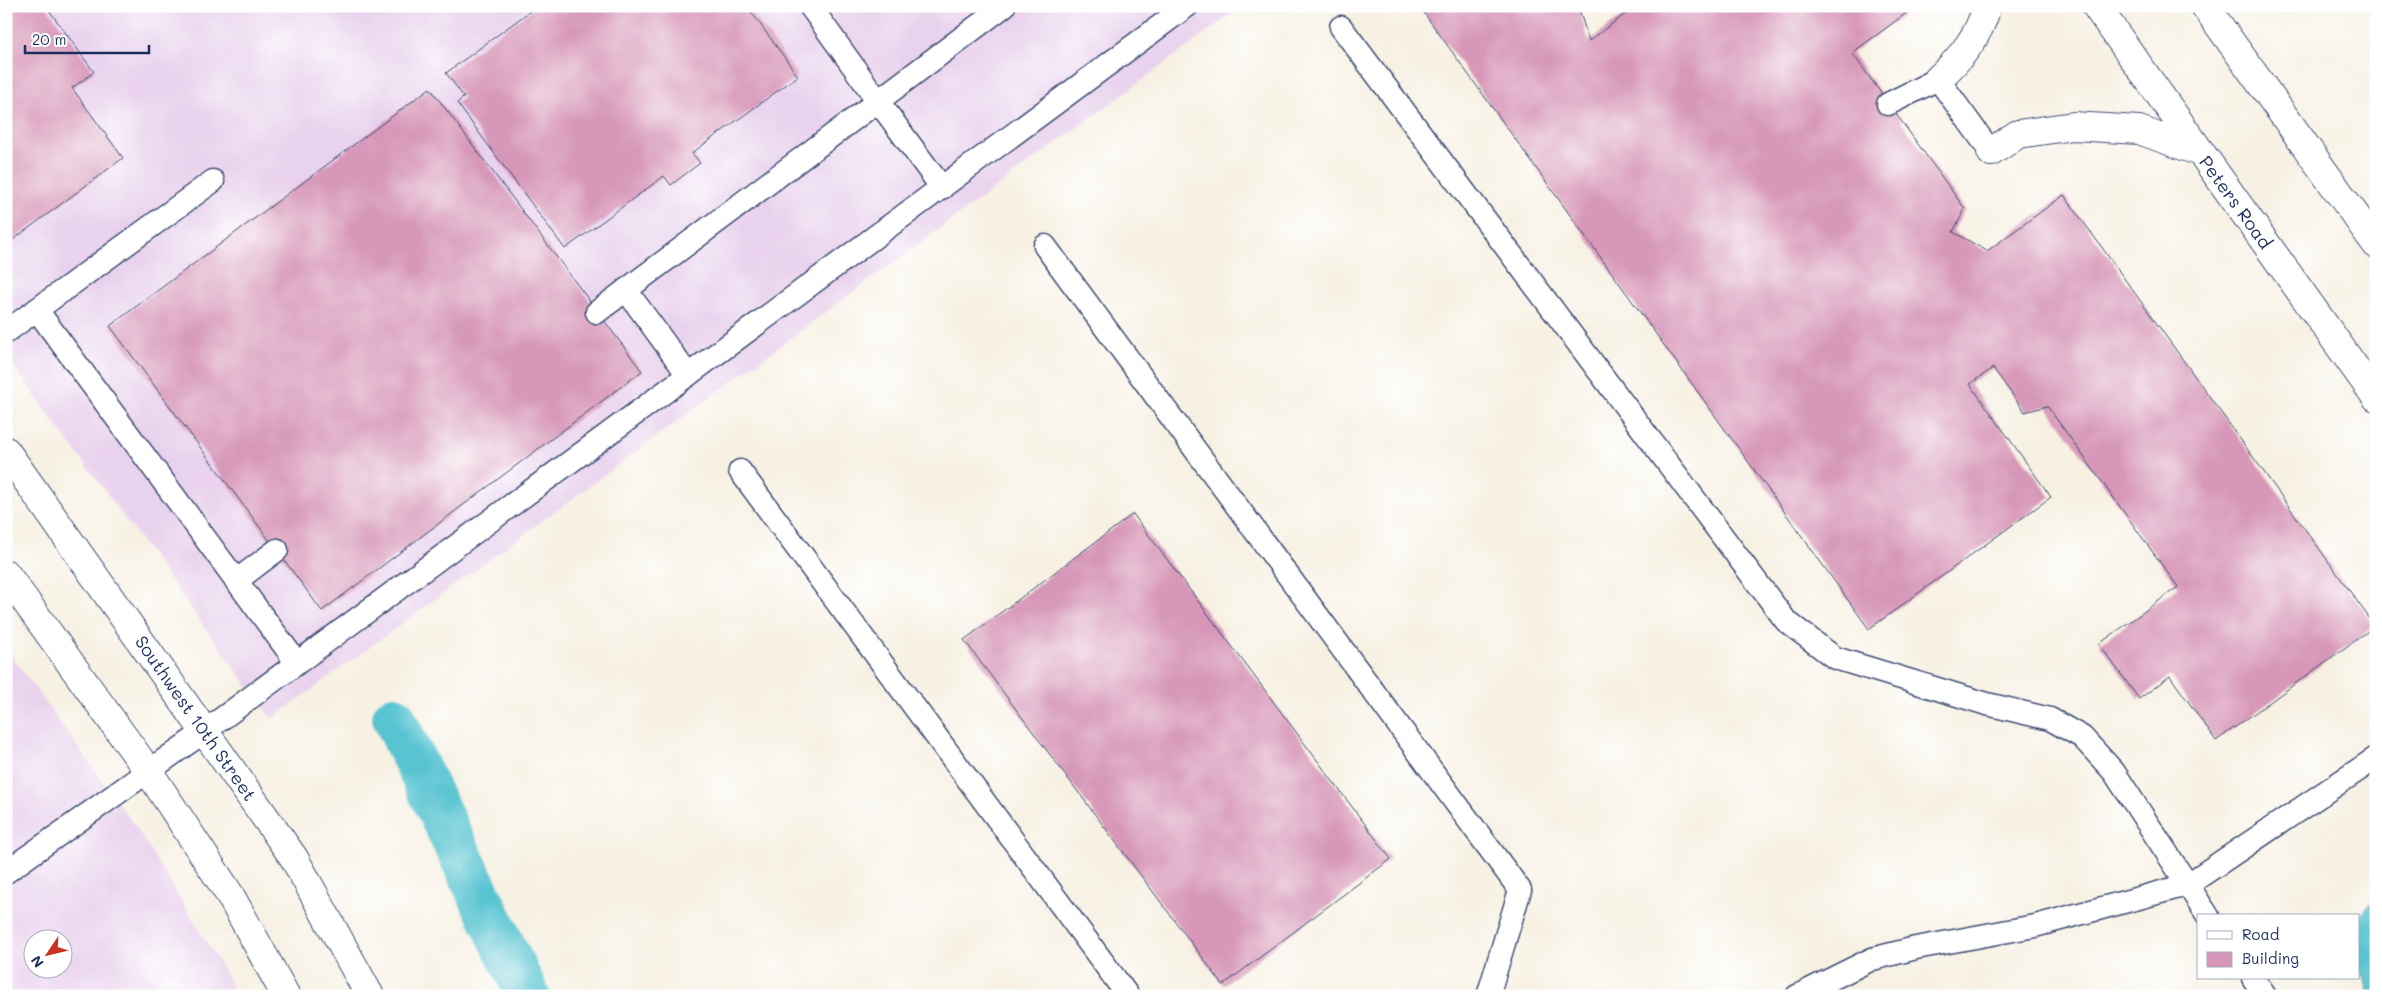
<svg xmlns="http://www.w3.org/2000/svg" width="2382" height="1002" font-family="Mali,sans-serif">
  <rect width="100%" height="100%" fill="#fff"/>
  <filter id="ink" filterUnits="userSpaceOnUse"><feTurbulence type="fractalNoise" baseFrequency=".02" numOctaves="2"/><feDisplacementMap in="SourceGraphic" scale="10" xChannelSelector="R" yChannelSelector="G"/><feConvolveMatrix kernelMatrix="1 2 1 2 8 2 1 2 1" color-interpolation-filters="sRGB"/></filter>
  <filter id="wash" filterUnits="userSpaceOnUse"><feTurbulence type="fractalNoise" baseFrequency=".0096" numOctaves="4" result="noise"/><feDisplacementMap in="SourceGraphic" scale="20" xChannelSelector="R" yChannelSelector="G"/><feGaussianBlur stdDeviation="1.12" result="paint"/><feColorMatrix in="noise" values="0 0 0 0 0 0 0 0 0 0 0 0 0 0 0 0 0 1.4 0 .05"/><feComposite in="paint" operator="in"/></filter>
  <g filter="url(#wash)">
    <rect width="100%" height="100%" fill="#f7f1e3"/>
    <g fill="#e9d2ed" fill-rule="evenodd">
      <polygon points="6,6 1243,6 272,719 6,356"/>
      <path d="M6,648L137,829L223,969L236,996H6ZM32,940H62V970H32Z"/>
    </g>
    <path fill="#58c4d1" stroke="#3a7a98" d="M2376,899V996H2370C2360,967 2344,919 2376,899Z"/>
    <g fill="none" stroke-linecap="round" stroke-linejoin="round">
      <polyline stroke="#58c4d1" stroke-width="44" points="394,718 528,996"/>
    </g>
    <g id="blocks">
      <g fill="#d797b8">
        <polygon points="6,6 46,6 94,72 72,88 123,158 6,245"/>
        <polygon points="537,6 747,6 798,76 692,153 700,163 671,185 664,176 565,249 457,103 464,97 446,73"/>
        <polygon points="1419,6 1578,6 1589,41 1636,6 1916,6 1852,53 1965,209 1953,232 1987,251 2064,195 2375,626 2216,741 2170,676 2139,699 2099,644 2178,587 2047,406 2025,412 1993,368 1970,384 2051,497 1869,629"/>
        <polygon points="430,88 642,371 322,611 110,326"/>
        <polygon points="1133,514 1391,859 1223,985 964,640"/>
      </g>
    </g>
  </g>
  <g filter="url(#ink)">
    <use href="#blocks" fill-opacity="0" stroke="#3c4c72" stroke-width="1"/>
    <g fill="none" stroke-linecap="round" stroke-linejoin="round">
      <defs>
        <g id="lane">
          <polyline points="810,6 878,101 1004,6"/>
          <polyline points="1341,27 1786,621 1835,658 1987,704 2050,719 2082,737 2114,772 2208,916"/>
          <polyline points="1888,104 1938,79 1991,152"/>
          <polyline points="942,188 878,101 626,290 688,375 1187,6"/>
          <polyline points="1045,246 1520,890 1488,996"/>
          <polyline points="37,310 297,663"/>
          <polyline points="597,312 626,290"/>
          <polyline points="6,332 213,181"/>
          <polyline points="740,471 1128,996"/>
          <polyline points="236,581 277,550"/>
          <polyline points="6,872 205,731 688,375"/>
          <polyline points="2253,978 2265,996"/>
          <polyline points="1797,996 1872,959 1916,948 2035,926 2187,885 2376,758"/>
        </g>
        <g id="secondary">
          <polyline points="2096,6 2376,397"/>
          <polyline points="2205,6 2376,244"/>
          <path d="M1938,79C1960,59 1979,37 1987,6"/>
          <polyline points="1991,152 2018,134 2073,126 2139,130 2200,152"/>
          <polyline points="6,451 294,858 370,996"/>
          <polyline points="6,574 149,772 230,895 286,996"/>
        </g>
      </defs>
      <use href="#lane" stroke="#3c4c72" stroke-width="25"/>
      <use href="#secondary" stroke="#3c4c72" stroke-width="30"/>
      <use href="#lane" stroke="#fff" stroke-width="22"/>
      <use href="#secondary" stroke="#fff" stroke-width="28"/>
    </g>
  </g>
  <g text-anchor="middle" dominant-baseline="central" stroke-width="5" stroke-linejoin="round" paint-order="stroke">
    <g font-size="18" fill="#1b2f5e" stroke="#fff">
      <text transform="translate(2236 202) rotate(54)">Peters Road</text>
      <text transform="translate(196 718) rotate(55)">Southwest 10th Street</text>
    </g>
  </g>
  <rect width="2382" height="1002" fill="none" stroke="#fff" stroke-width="25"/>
  <rect x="2197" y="914" width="162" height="65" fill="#ffffff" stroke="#a4acbf"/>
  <rect x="2207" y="931" width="25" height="8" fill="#ffffff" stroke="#a4acbf"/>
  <text x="2242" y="940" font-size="15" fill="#1b2f5e">Road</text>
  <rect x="2207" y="952" width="25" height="15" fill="#d797b8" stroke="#a4acbf"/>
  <text x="2242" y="964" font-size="15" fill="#1b2f5e">Building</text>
  <g transform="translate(48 954) rotate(235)"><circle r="24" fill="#ffffff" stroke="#a4acbf"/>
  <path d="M0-4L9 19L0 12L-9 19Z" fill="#c8321e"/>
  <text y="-8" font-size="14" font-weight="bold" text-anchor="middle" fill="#1b2f5e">N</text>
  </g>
  <path d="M25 45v8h124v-8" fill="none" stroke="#1b2f5e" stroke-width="2.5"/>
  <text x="32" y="45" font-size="15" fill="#1b2f5e" stroke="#ffffff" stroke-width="4" paint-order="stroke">20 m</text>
</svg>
